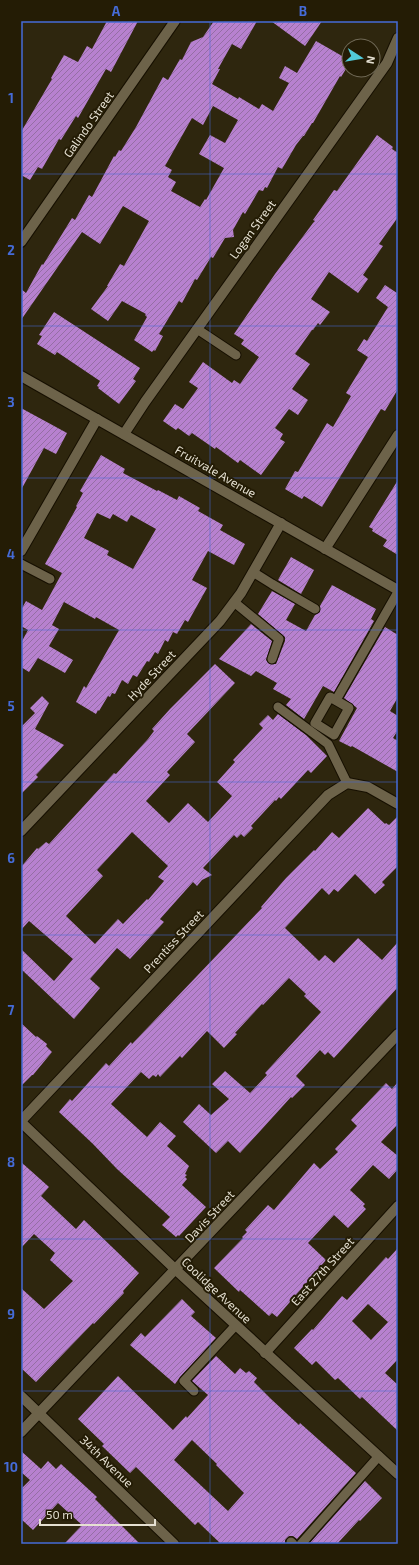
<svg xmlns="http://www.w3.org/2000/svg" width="419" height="1565" font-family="'Exo 2',sans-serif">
  <defs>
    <pattern id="building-hatch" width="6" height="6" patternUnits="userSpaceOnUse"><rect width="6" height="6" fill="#b781cf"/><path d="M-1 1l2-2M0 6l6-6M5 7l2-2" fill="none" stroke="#956ea4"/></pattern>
  </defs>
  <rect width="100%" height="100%" fill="#2e260e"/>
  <g fill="url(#building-hatch)" fill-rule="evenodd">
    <polygon points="107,21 138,21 111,72 106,69 78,118 76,116 61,140 59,139 42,169 38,167 30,180 21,175 21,132 52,79 51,78 64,55 78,62 87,46 92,49"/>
    <path d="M214,21H257L241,49L232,44L218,69H220L212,84L238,99L239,97L259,109L262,104L273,111L289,83L279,78L285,66L297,73L316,41L349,60V64L341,77L340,76L313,123H312L304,136H303L296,145L282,169L278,167L267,188L265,187L263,191L259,190L245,214L243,212L233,230L234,237L225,238L213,258L211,257L197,280L195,279L182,303L179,301L159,334L163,336L155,351L154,350L152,352L134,340L147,317L145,315L146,314L122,301L108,321L91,309L108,286H107L120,264L124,266L149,221L123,206L100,244L82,232L21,320V289L26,293L42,264L43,265L72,218L75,220L89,195L92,197L114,156L115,157L119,150L121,151L136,127L163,77L168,80L180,59L182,60L191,42L203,37ZM213,106L238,120L225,143L210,135L199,154L224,168L206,200L205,199L200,207L171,191L176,182L168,177L172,170L165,166L192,118L203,125Z"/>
    <polygon points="271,21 322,21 305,46"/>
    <polygon points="377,135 393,147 392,149 398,153 398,217 379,244 383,246 363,275 368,279 358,293 329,272 311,299 330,312 320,325 318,323 313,330 312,330 295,354 310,364 292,389 308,400 298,415 289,409 275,428 283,434 280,439 285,442 261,475 240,460 238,463 216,447 215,449 192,433 189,436 178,428 176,430 163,421 175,404 183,409 198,388 189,382 203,362 232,383 234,380 240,384 259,357 241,344 244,340 234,334 275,274 313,223 315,221 313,220 334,190 337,191"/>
    <polygon points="385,285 397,293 398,291 398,389 385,411 381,409 322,507 304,496 302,499 285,489 295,471 298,472 327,423 333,427 351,396 346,393 368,357 357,350 364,339 367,341 388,307 376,298"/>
    <polygon points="54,312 140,368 133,379 136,381 119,404 98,388 99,387 97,386 100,381 57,352 55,355 37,344 42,336 39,335"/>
    <polygon points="21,408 67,433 56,454 44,448 21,490"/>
    <path d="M101,455L125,469L123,473L157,491L158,490L177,500L179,496L200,508L198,511L223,525L220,530L245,544L234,565L208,551L192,580L207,588L188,622L185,620L177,634L173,632L168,642L165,640L158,654L155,652L149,662L147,661L137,677L133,675L128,684L122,680L115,694L112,693L110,697L108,696L99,711L98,710L96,714L76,702L84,686L86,688L119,630L96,617L95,619L64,602L52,625L59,629L49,646L73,660L65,673L38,658L29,672L21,667V643L28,630L21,626V610L26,601L42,610L62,573L45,564L77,507L76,506L83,493L80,491ZM97,513L110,519L113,514L127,522L131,515L156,529L133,569L107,555L109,551L84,538Z"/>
    <polygon points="398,480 398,555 383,546 387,540 372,531 373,529 369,527"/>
    <polygon points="291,557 314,570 301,594 278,580"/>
    <polygon points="332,585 376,609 371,619 374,621 334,692 323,686 304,719 286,705 291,699 273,689 277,683 256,671 251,676 219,659 251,624 272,641 266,660 270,664 276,664 285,641 285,637 258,614 272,591 295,604 286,620 306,631 315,615 320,612 320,606"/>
    <polygon points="385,627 398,635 398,697 390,711 398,716 398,730 393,738 398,741 398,772 352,746 351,747 339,741 357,708 344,698"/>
    <path d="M215,664L235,683L187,734L195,742L167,772L170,775L146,801L169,823L188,803L208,822L232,796L217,782L235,762L233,760L263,728L259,724L268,715L273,720L278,714L306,735L327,756L311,773L308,770L281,799L279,797L276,801L275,800L251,826L253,828L244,837L241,834L237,838L234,835L203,868L212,875L202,880L197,886L193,882L160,919L164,922L130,959L117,948L90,979L100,988L74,1019L21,969V949L54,981L73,959L29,921L21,930V867L37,848L38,849L46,842L49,844L114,773L116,774L148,739L154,731L152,729L170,709ZM132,832L168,866L158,877L164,881L148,900L147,899L123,924L118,919L95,944L66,916L103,876L97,870Z"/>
    <polygon points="42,696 49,703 35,729 64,745 36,775 38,777 21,794 21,727 35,713 30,708"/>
    <polygon points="368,808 385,824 386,823 389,825 398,816 398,866 382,882 385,885 375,894 355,874 338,892 334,889 329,895 322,888 285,928 319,961 325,955 334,963 358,938 382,960 398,942 398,987 334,1058 328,1052 325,1055 320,1050 296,1076 305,1085 292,1098 291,1097 240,1153 228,1141 216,1153 183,1122 199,1104 211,1115 229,1099 212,1084 225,1071 250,1093 267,1075 265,1073 321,1012 304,996 306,994 289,978 263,1005 262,1004 235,1033 237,1034 224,1048 207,1031 182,1058 180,1056 160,1077 158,1074 156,1077 153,1075 149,1079 141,1072 111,1104 147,1137 160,1122 176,1136 167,1146 189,1166 185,1174 187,1175 185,1177 187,1179 182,1185 206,1207 179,1236 178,1235 176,1237 162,1225 170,1217 117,1169 93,1144 59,1112 70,1099 72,1101 106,1063 109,1066 131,1042 132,1044 262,908 261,907 286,878 314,850 315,851 332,832 339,838"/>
    <polygon points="21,1023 36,1037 37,1036 47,1044 46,1046 52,1052 33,1075 32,1075 21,1086"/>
    <polygon points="398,1082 398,1124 381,1142 398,1156 398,1169 389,1179 373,1165 350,1190 365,1204 363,1206 366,1209 348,1228 334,1215 308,1243 326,1260 277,1317 272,1313 269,1316 240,1290 239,1292 214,1268 243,1238 242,1237 247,1232 245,1230 268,1205 274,1210 314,1163 320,1169 338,1152 335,1149 357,1126 351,1120 386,1083 392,1089"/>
    <polygon points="21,1162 49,1187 41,1196 76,1229 84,1220 139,1273 123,1291 124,1293 94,1324 93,1323 36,1382 21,1368 21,1288 44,1309 73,1281 50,1260 55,1253 34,1234 21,1248"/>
    <path d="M398,1248V1359L385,1373L398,1385V1431L362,1397L360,1399L338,1378L335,1380L316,1361L312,1365L294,1348L312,1329L313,1330L342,1296L347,1300L386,1257L388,1259ZM368,1304L388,1322L371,1340L352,1321Z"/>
    <polygon points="182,1299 195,1312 191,1316 216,1338 180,1377 175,1384 130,1345 141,1333 145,1337"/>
    <path d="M216,1356L235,1374L240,1368L246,1373L249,1371L257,1378L254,1382L271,1399L299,1425L300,1423L356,1473L297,1539L293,1536H289L285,1540V1544H221L198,1522L195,1525L136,1467L130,1473L102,1446L104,1444L78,1419L118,1376L173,1430L186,1416L187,1418L208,1395L192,1381ZM192,1440L217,1464L216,1465L244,1493L228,1511L174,1460Z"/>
    <polygon points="21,1451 41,1469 48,1461 56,1469 61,1464 97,1497 95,1499 140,1544 64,1544 82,1525 58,1503 33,1530 21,1519 21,1489 30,1480 21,1472"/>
    <polygon points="365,1481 382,1498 360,1521 359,1520 337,1544 309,1544"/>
  </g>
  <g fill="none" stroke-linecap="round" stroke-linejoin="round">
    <defs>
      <g id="lane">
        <polyline points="197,329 236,355"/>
        <polyline points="21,564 50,579"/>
        <polyline points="253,572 272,584 315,609"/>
        <polyline points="234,602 279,639 272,659"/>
        <polygon points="330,697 349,708 334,735 315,723"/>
        <polyline points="336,700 398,592"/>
        <polyline points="278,707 328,744 347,783"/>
        <polyline points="194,1391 184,1381 236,1325"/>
        <polyline points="291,1542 293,1544"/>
        <polyline points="301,1544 379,1456"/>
      </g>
      <g id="street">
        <polyline points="21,242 175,21"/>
        <polyline points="124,434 145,402 387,63 398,38"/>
        <polyline points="325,549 398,435"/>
        <polyline points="21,551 97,419"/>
        <polyline points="21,831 220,621 241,593 281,523"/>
        <polyline points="21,1121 328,795 347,783 368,787 398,804"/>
        <polyline points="265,1353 398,1206"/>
        <polyline points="21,1396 174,1544"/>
        <polyline points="21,1432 398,1034"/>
      </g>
      <g id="secondary">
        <polyline points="21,376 398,590"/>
        <polyline points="21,1122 176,1270 398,1474"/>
      </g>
    </defs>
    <use href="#lane" stroke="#160f00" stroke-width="11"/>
    <use href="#street" stroke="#160f00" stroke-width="12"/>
    <use href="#secondary" stroke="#160f00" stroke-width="12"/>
    <use href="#lane" stroke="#6d634a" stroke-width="9"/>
    <use href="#street" stroke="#6d634a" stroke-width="10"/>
    <use href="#secondary" stroke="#6d634a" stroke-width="10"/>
  </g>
  <path fill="none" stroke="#456bd7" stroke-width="1" stroke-opacity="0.55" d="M210,21V1544M21,174H398M21,326H398M21,478H398M21,630H398M21,782H398M21,935H398M21,1087H398M21,1239H398M21,1391H398"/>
  <g text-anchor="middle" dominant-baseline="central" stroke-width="4" stroke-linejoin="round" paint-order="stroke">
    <g font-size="12" fill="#e5e0d2" stroke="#241c05">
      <text transform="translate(88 124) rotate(-55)">Galindo Street</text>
      <text transform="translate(252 229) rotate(-54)">Logan Street</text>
      <text transform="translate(216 471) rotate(30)">Fruitvale Avenue</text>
      <text transform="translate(151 675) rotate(-47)">Hyde Street</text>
      <text transform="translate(173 941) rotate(-47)">Prentiss Street</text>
      <text transform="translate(209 1216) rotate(-47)">Davis Street</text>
      <text transform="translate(322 1271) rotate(-48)">East 27th Street</text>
      <text transform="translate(217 1290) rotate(43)">Coolidge Avenue</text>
      <text transform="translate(107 1461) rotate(44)">34th Avenue</text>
    </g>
  </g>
  <rect width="419" height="1565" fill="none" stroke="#241c05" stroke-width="44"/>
  <g transform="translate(361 58) rotate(102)"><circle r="19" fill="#241c05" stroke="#716a57"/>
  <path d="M0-3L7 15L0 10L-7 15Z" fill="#52cbd9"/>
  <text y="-6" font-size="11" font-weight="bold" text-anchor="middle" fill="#e5e0d2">N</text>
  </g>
  <path d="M40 1519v6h115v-6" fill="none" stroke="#e5e0d2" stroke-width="2"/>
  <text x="46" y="1519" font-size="12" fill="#e5e0d2" stroke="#241c05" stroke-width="3" paint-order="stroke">50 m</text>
  <rect x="22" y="22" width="375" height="1521" fill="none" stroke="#456bd7" stroke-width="1.5"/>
  <g font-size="13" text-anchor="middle" font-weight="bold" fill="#456bd7">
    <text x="116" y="16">A</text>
    <text x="303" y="16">B</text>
    <text x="11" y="103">1</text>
    <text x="11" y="255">2</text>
    <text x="11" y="407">3</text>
    <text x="11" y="559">4</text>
    <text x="11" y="711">5</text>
    <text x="11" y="863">6</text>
    <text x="11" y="1015">7</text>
    <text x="11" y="1167">8</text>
    <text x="11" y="1319">9</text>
    <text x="11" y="1472">10</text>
  </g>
</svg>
